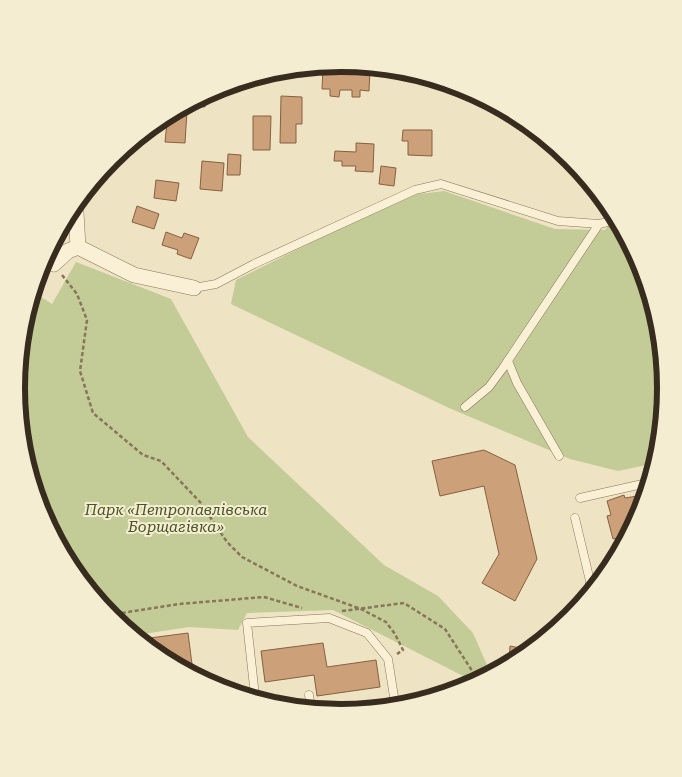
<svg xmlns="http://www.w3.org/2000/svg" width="682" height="777" font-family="'Roboto Serif',serif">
  <rect width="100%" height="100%" fill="#eee3c3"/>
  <g fill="#c3cc97">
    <polygon points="444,191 555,229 605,230 612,221 641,264 666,389 651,464 618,471 570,459 449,408 231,304 236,280 404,196"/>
    <polygon points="76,262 171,299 248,437 384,565 438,596 473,633 490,672 475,682 333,610 247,613 238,630 189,627 137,635 111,618 41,513 16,388 35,293 52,304"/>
  </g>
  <g fill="#cca079" stroke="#876040">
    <polygon points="341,64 370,69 369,91 360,90 360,97 352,97 352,90 340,90 339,97 330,96 330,89 322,89 323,67"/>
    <polygon points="302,71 302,77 289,75 289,74"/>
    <polygon points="206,96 205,107 191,106 191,105"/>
    <polygon points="281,96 302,97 302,124 296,124 296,143 280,143"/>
    <polygon points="184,111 187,111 185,143 165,142 167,122"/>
    <polygon points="253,116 271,116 270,150 253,150"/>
    <polygon points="403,130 432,130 432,156 408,155 408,141 402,141"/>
    <polygon points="356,143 374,144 373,172 355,171 356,166 342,166 342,161 334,161 335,151 356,152"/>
    <polygon points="228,154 241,155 240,175 227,175"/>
    <polygon points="202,161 224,163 222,191 200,189"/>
    <polygon points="381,166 396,168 394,186 379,184"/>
    <polygon points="156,180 179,183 176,201 154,198"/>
    <polygon points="137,206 159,214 154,229 132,222"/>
    <polygon points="166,232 182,238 184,233 199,238 191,259 177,254 178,250 162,245"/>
    <polygon points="484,450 515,465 537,559 515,601 482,583 499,554 484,486 440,496 432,461"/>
    <polygon points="644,492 645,492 641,513 617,549 616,544 619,544 618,538 613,539 607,516 611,515 607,501 624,495 625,498 644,495"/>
    <polygon points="188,633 193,672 142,639"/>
    <polygon points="323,643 327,667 376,660 380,687 317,696 314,675 265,682 261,651"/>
    <polygon points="510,646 525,649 509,660"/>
  </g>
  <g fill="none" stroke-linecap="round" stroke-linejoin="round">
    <defs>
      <g id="lane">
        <polyline points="194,288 216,284 254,264 415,190 441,184 558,221 599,224 612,221"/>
        <polyline points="508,361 517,383 559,456"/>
        <polyline points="465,407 489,387 503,368 599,224"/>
        <polyline points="580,498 647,483"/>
        <polyline points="575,518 590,581 590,589"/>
        <polyline points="309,695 311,707"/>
        <polyline points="255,696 247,623 329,618 367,633 388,659 395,703"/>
      </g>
      <g id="street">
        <polyline points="78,247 134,275 194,288"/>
        <polyline points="44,259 54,264 68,251 78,247 76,212"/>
      </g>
    </defs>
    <use href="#lane" stroke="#88755a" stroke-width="9"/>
    <use href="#street" stroke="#88755a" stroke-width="16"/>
    <g stroke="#88755a" stroke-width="2.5" stroke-dasharray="4 2.5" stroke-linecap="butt">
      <polyline points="62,275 77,294 87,320 80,371 93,413 143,455 161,461 200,502 227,542 242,557 297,586 361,609 386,622 395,634 403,650 397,654"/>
      <polyline points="342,611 404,603 445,629 478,680"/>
      <polyline points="109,615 179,604 264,597 302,608"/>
    </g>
    <use href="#lane" stroke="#f9f0d6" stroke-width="8"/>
    <use href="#street" stroke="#f9f0d6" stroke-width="15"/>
  </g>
  <g text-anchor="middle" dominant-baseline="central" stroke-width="4" stroke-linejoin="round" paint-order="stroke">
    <g font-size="15" font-style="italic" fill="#465524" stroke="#f5edd2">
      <text x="176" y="510">Парк «Петропавлівська<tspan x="176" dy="17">Борщагівка»</tspan></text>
    </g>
  </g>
  <path d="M0 0H682V777H0ZM25 388a316 316 0 1 1 632 0a316 316 0 1 1-632 0Z" fill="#f5edd2" fill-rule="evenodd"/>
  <path fill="none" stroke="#382c1e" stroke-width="6" d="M25 388a316 316 0 1 1 632 0a316 316 0 1 1-632 0Z"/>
</svg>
